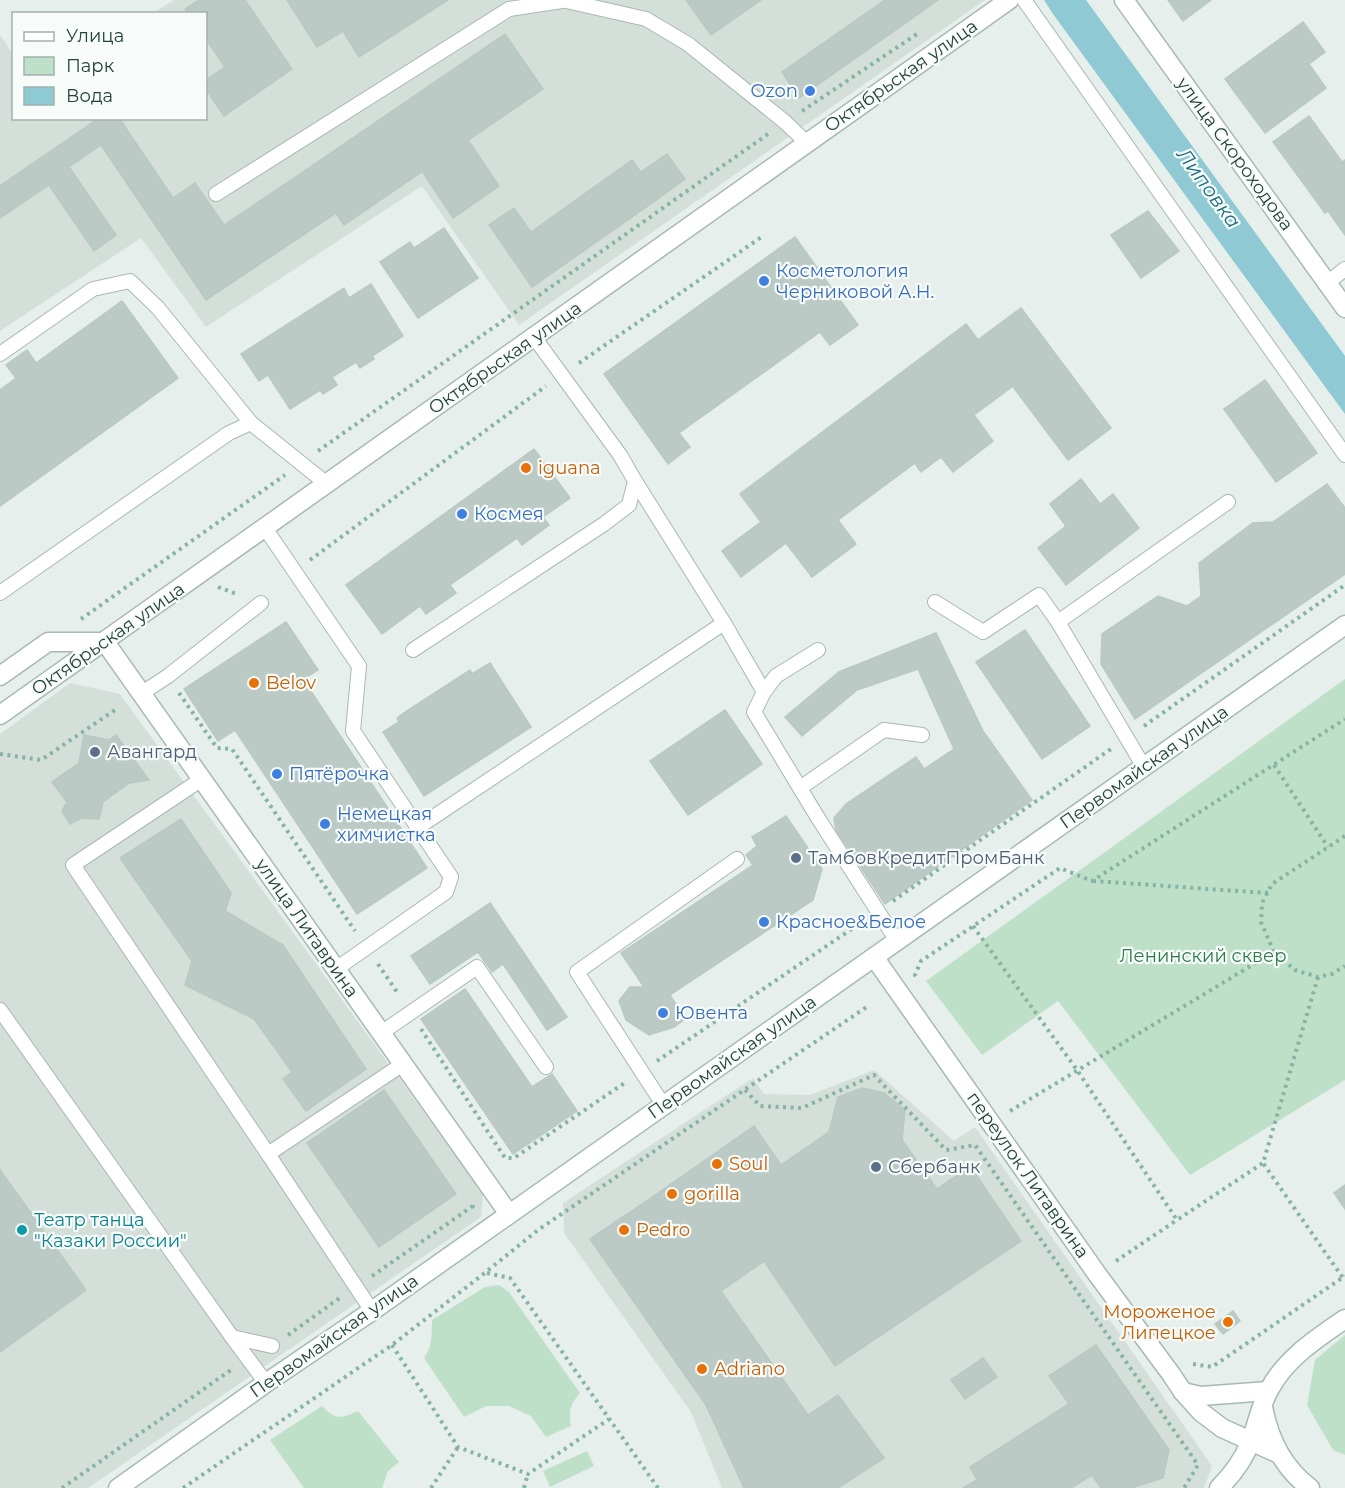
<svg xmlns="http://www.w3.org/2000/svg" width="1345" height="1488" font-family="Montserrat,sans-serif">
  <rect width="100%" height="100%" fill="#e6efeb"/>
  <g fill="#d4dfda">
    <polygon points="174,0 985,0 519,325 422,186 206,327 141,238 0,331 0,35 13,54 14,118 206,118 206,14 153,13"/>
    <polygon points="70,683 120,694 483,1194 481,1217 88,1488 0,1488 0,734"/>
    <polygon points="874,1070 954,1141 975,1127 1212,1466 1204,1488 722,1488 691,1412 564,1233 563,1203 753,1078 764,1094 810,1095"/>
  </g>
  <g fill="#bfe0c8">
    <polygon points="1345,679 1345,1080 1190,1175 1058,1001 982,1055 926,981"/>
    <path d="M499,1285L509,1292L580,1393C570,1405 569,1410 571,1426L546,1437L531,1416L509,1406H486L464,1417L424,1358C432,1347 432,1334 432,1320L485,1287Z"/>
    <polygon points="1345,1335 1345,1455 1333,1450 1307,1405 1315,1360"/>
    <path d="M322,1406C336,1420 340,1419 358,1411L399,1462L388,1471L382,1488H304L270,1440Z"/>
    <polygon points="587,1451 594,1466 550,1487 543,1471"/>
  </g>
  <polygon fill="#8ec9d4" points="1044,0 1086,0 1345,356 1345,414 1053,14"/>
  <g fill="#bbcac4" stroke="#b8c9c2" stroke-width="1.5">
    <polygon points="199,0 245,0 292,69 224,116 206,89 206,80 225,67 206,39 206,14 188,14 185,9"/>
    <polygon points="287,0 448,0 359,57 343,31 317,47"/>
    <polygon points="686,0 761,0 711,35"/>
    <polygon points="885,0 938,0 799,98 782,72"/>
    <polygon points="1168,0 1211,0 1183,21"/>
    <polygon points="1303,22 1325,52 1309,64 1326,88 1265,133 1225,79"/>
    <polygon points="505,34 543,89 344,225 306,170"/>
    <polygon points="1309,116 1342,162 1345,160 1345,199 1325,213 1273,142"/>
    <polygon points="99,118 119,118 173,198 195,183 224,225 306,170 336,213 206,300 101,145 69,167 116,235 94,251 49,185 0,218 0,186"/>
    <polygon points="468,140 499,186 453,218 422,171"/>
    <polygon points="667,154 685,179 659,198 641,172"/>
    <polygon points="632,160 659,198 532,287 489,225 514,208 531,232"/>
    <polygon points="1345,199 1345,235 1328,211"/>
    <polygon points="1148,211 1179,251 1141,278 1111,235"/>
    <polygon points="444,228 478,278 418,318 380,262 410,242 414,248"/>
    <polygon points="795,237 858,325 830,345 820,332 679,433 690,447 668,464 604,374"/>
    <polygon points="371,284 403,336 372,356 374,359 360,368 356,362 332,377 337,385 323,394 320,390 290,409 268,375 259,381 241,354 344,288 349,298"/>
    <polygon points="122,301 178,378 0,506 0,390 16,378 6,365 27,350 36,363"/>
    <polygon points="1021,308 1111,428 1068,460 978,340"/>
    <polygon points="966,324 1013,386 974,415 993,441 953,472 941,457 921,472 915,463 838,520 856,544 812,577 786,543 741,577 722,551 761,522 740,494"/>
    <polygon points="1265,380 1317,453 1276,482 1224,409"/>
    <polygon points="534,449 570,498 543,517 549,525 522,545 517,538 450,585 456,593 426,614 420,606 382,634 346,585"/>
    <polygon points="1081,479 1100,504 1113,494 1139,528 1066,585 1038,548 1066,526 1050,504"/>
    <polygon points="1327,484 1345,508 1345,574 1135,719 1101,664 1102,634 1158,596 1187,606 1201,596 1199,563 1253,523 1273,522"/>
    <polygon points="286,622 318,670 303,679 427,868 357,914 235,730 218,741 184,689"/>
    <polygon points="1025,630 1090,726 1042,759 976,662"/>
    <polygon points="936,633 983,731 1032,800 885,904 836,830 834,818 846,804 916,757 924,769 954,749 918,669 857,690 802,736 785,717 839,672"/>
    <polygon points="490,663 531,727 424,796 383,732 399,722 397,718 408,710 470,670 472,674"/>
    <polygon points="725,710 762,764 688,815 650,761"/>
    <polygon points="84,735 109,740 116,735 149,780 129,783 103,802 99,819 82,818 70,824 62,811 67,802 52,782 79,763"/>
    <polygon points="786,816 822,869 813,900 670,995 685,1019 674,1027 649,1035 626,1020 619,1001 630,987 644,987 621,953 753,865 746,855 757,846 752,837"/>
    <polygon points="181,819 231,893 225,911 283,945 366,1069 306,1111 283,1079 292,1072 254,1019 185,985 192,961 120,858"/>
    <polygon points="490,903 567,1017 547,1030 503,964 492,972 478,952 430,984 411,956"/>
    <polygon points="465,989 532,1087 552,1074 577,1111 513,1154 421,1019"/>
    <polygon points="862,1088 884,1093 905,1110 902,1140 937,1189 970,1166 1021,1241 835,1366 764,1261 721,1291 654,1196 754,1126 781,1165 829,1132 838,1097"/>
    <polygon points="384,1090 456,1194 379,1247 307,1143"/>
    <polygon points="0,1170 86,1290 0,1352"/>
    <polygon points="1345,1185 1345,1209 1334,1193"/>
    <polygon points="654,1196 808,1415 838,1395 884,1458 838,1488 744,1488 706,1405 590,1239"/>
    <polygon points="1233,1311 1240,1321 1223,1334 1215,1324"/>
    <polygon points="1096,1345 1169,1450 1163,1478 1131,1488 1101,1488 1092,1475 1071,1488 963,1488 977,1480 970,1467 1069,1404 1049,1376"/>
    <polygon points="983,1358 997,1377 965,1399 951,1380"/>
  </g>
  <g fill="none" stroke-linecap="round" stroke-linejoin="round">
    <defs>
      <g id="service">
        <polyline points="562,0 646,19 688,44 785,122 807,143"/>
        <polyline points="1024,0 1345,455"/>
        <polyline points="216,194 509,9 562,1"/>
        <polyline points="1327,283 1345,269"/>
        <polyline points="0,354 93,289 130,281 158,308 251,423 327,484"/>
        <polyline points="635,481 724,623 764,692"/>
        <polyline points="265,528 359,666 353,731 451,877 446,892 336,969"/>
        <polyline points="0,593 229,433 251,423"/>
        <polyline points="935,602 983,632 1039,595 1058,622"/>
        <polyline points="413,650 604,524 629,505 635,481 620,455 534,337"/>
        <polyline points="818,650 776,676 764,692 754,712 818,818 897,941"/>
        <polyline points="142,693 168,676 261,603"/>
        <polyline points="1144,767 1058,622 1228,502"/>
        <polyline points="202,779 73,865 268,1154 403,1064"/>
        <polyline points="800,788 884,730 922,735"/>
        <polyline points="417,828 724,623"/>
        <polyline points="0,1010 232,1337 266,1383"/>
        <polyline points="381,1033 477,967 546,1067"/>
        <polyline points="664,1106 577,972 737,859"/>
        <polyline points="268,1154 372,1311"/>
        <polyline points="232,1337 272,1346"/>
      </g>
      <g id="minor">
        <polyline points="1124,0 1345,308"/>
        <polyline points="0,676 48,642 105,642 509,1214"/>
        <polyline points="874,957 1097,1274 1171,1374 1183,1392 1201,1412 1222,1428 1279,1454"/>
        <polyline points="1183,1392 1201,1396 1268,1391"/>
      </g>
      <polyline id="tertiary" points="0,715 1009,0"/>
      <g id="secondary">
        <path d="M1263,1407C1269,1439 1283,1468 1310,1488"/>
        <polyline points="118,1488 266,1383 372,1311 1345,625"/>
        <path d="M1219,1488C1232,1475 1243,1460 1250,1443C1257,1425 1260,1407 1269,1390C1286,1358 1316,1339 1345,1319"/>
      </g>
    </defs>
    <use href="#service" stroke="#a8b8b2" stroke-width="16"/>
    <use href="#minor" stroke="#a8b8b2" stroke-width="21"/>
    <use href="#tertiary" stroke="#a8b8b2" stroke-width="21"/>
    <use href="#secondary" stroke="#a4bbb3" stroke-width="21"/>
    <g stroke="#86b3a5" stroke-width="4" stroke-dasharray="3 4.5" stroke-linecap="butt">
      <polyline points="802,111 920,32"/>
      <polyline points="579,363 763,236"/>
      <polyline points="318,451 768,134"/>
      <polyline points="310,560 546,386"/>
      <polyline points="218,587 239,595"/>
      <polyline points="81,619 285,475"/>
      <polyline points="179,693 217,748 232,749 355,931"/>
      <polyline points="1144,726 1345,585"/>
      <polyline points="0,754 41,760 115,710"/>
      <polyline points="1274,765 1328,847"/>
      <polyline points="1345,836 1272,884 1262,903 1261,922 1274,952 1295,970 1318,977 1332,974 1345,966"/>
      <polyline points="1093,881 1268,893"/>
      <polyline points="893,901 1111,749"/>
      <polyline points="973,926 1077,1070 1177,1220 1263,1163"/>
      <polyline points="378,964 399,995"/>
      <polyline points="916,976 915,975 921,961 1060,868 1092,881 1345,719"/>
      <polyline points="1318,977 1263,1163 1343,1278"/>
      <polyline points="421,1029 505,1158 514,1158 626,1082"/>
      <polyline points="657,1061 862,922"/>
      <polyline points="745,1090 760,1106 802,1108 874,1075 946,1150 975,1145 1198,1465 1184,1488"/>
      <polyline points="1010,1111 1274,952"/>
      <polyline points="1116,1261 1177,1220"/>
      <polyline points="487,1273 510,1278 658,1488"/>
      <polyline points="372,1276 473,1206 472,1205"/>
      <polyline points="288,1335 341,1297"/>
      <polyline points="392,1345 458,1447 528,1474 609,1419"/>
      <polyline points="1193,1364 1212,1367 1345,1276"/>
      <polyline points="62,1488 231,1370"/>
      <polyline points="183,1488 392,1345 486,1272 538,1230 868,1006"/>
      <polyline points="431,1488 458,1447"/>
      <polyline points="524,1488 528,1474"/>
    </g>
    <use href="#service" stroke="#fff" stroke-width="14"/>
    <use href="#minor" stroke="#fff" stroke-width="18"/>
    <use href="#tertiary" stroke="#fff" stroke-width="18"/>
    <use href="#secondary" stroke="#fff" stroke-width="18"/>
  </g>
  <g fill="#3f7fe0" stroke="#f7fbf9" stroke-width="2">
    <circle cx="810" cy="91" r="6"/>
    <circle cx="764" cy="281" r="6"/>
    <circle cx="462" cy="514" r="6"/>
    <circle cx="277" cy="774" r="6"/>
    <circle cx="325" cy="824" r="6"/>
    <circle cx="764" cy="922" r="6"/>
    <circle cx="663" cy="1013" r="6"/>
  </g>
  <g fill="#e8710a" stroke="#f7fbf9" stroke-width="2">
    <circle cx="526" cy="468" r="6"/>
    <circle cx="254" cy="683" r="6"/>
    <circle cx="717" cy="1164" r="6"/>
    <circle cx="672" cy="1194" r="6"/>
    <circle cx="624" cy="1230" r="6"/>
    <circle cx="1228" cy="1322" r="6"/>
    <circle cx="702" cy="1369" r="6"/>
  </g>
  <g fill="#5c6f8a" stroke="#f7fbf9" stroke-width="2">
    <circle cx="95" cy="752" r="6"/>
    <circle cx="796" cy="858" r="6"/>
    <circle cx="876" cy="1167" r="6"/>
  </g>
  <circle fill="#0f9aa8" stroke="#f7fbf9" stroke-width="2" cx="22" cy="1230" r="6"/>
  <g text-anchor="middle" dominant-baseline="central" stroke-width="4.5" stroke-linejoin="round" paint-order="stroke">
    <g font-size="18" fill="#24423a" stroke="#f7fbf9">
      <text transform="translate(901 76) rotate(-35)">Октябрьская улица</text>
      <text transform="translate(1235 154) rotate(54)">улица Скороходова</text>
      <text transform="translate(505 358) rotate(-35)">Октябрьская улица</text>
      <text transform="translate(108 639) rotate(-35)">Октябрьская улица</text>
      <text transform="translate(1144 767) rotate(-35)">Первомайская улица</text>
      <text transform="translate(307 928) rotate(55)">улица Литаврина</text>
      <text transform="translate(732 1057) rotate(-35)">Первомайская улица</text>
      <text transform="translate(1028 1175) rotate(55)">переулок Литаврина</text>
      <text transform="translate(334 1336) rotate(-35)">Первомайская улица</text>
    </g>
    <g font-size="18" fill="#366cbe" stroke="#f7fbf9" text-anchor="start">
      <text x="798" y="91" text-anchor="end">Ozon</text>
      <text x="776" y="271">Косметология<tspan x="776" dy="21">Черниковой А.Н.</tspan></text>
      <text x="474" y="514">Космея</text>
      <text x="289" y="774">Пятёрочка</text>
      <text x="337" y="814">Немецкая<tspan x="337" dy="21">химчистка</tspan></text>
      <text x="776" y="922">Красное&amp;Белое</text>
      <text x="675" y="1013">Ювента</text>
    </g>
    <g font-size="18" fill="#c56008" stroke="#f7fbf9" text-anchor="start">
      <text x="538" y="468">iguana</text>
      <text x="266" y="683">Belov</text>
      <text x="729" y="1164">Soul</text>
      <text x="684" y="1194">gorilla</text>
      <text x="636" y="1230">Pedro</text>
      <text x="1216" y="1312" text-anchor="end">Мороженое<tspan x="1216" dy="21">Липецкое</tspan></text>
      <text x="714" y="1369">Adriano</text>
    </g>
    <g font-size="18" fill="#4e5e75" stroke="#f7fbf9" text-anchor="start">
      <text x="107" y="752">Авангард</text>
      <text x="808" y="858">ТамбовКредитПромБанк</text>
      <text x="888" y="1167">Сбербанк</text>
    </g>
    <g font-size="18" fill="#2d7a4b" stroke="#f7fbf9">
      <text x="1203" y="956">Ленинский сквер</text>
    </g>
    <g font-size="18" fill="#0d838f" stroke="#f7fbf9" text-anchor="start">
      <text x="34" y="1220">Театр танца<tspan x="34" dy="21">"Казаки России"</tspan></text>
    </g>
    <g font-size="20" font-style="italic" fill="#1c6f80" stroke="#f7fbf9">
      <text transform="translate(1209 188) rotate(54)">Липовка</text>
    </g>
  </g>
  <rect x="12" y="12" width="195" height="108" fill="#f7fbf9" stroke="#a3b1ad" stroke-width="1.5"/>
  <rect x="24" y="32" width="30" height="9" fill="#ffffff" stroke="#a3b1ad" stroke-width="1.5"/>
  <text x="66" y="42" font-size="18" fill="#24423a">Улица</text>
  <rect x="24" y="57" width="30" height="18" fill="#bfe0c8" stroke="#a3b1ad" stroke-width="1.5"/>
  <text x="66" y="72" font-size="18" fill="#24423a">Парк</text>
  <rect x="24" y="87" width="30" height="18" fill="#8ec9d4" stroke="#a3b1ad" stroke-width="1.5"/>
  <text x="66" y="102" font-size="18" fill="#24423a">Вода</text>
</svg>
